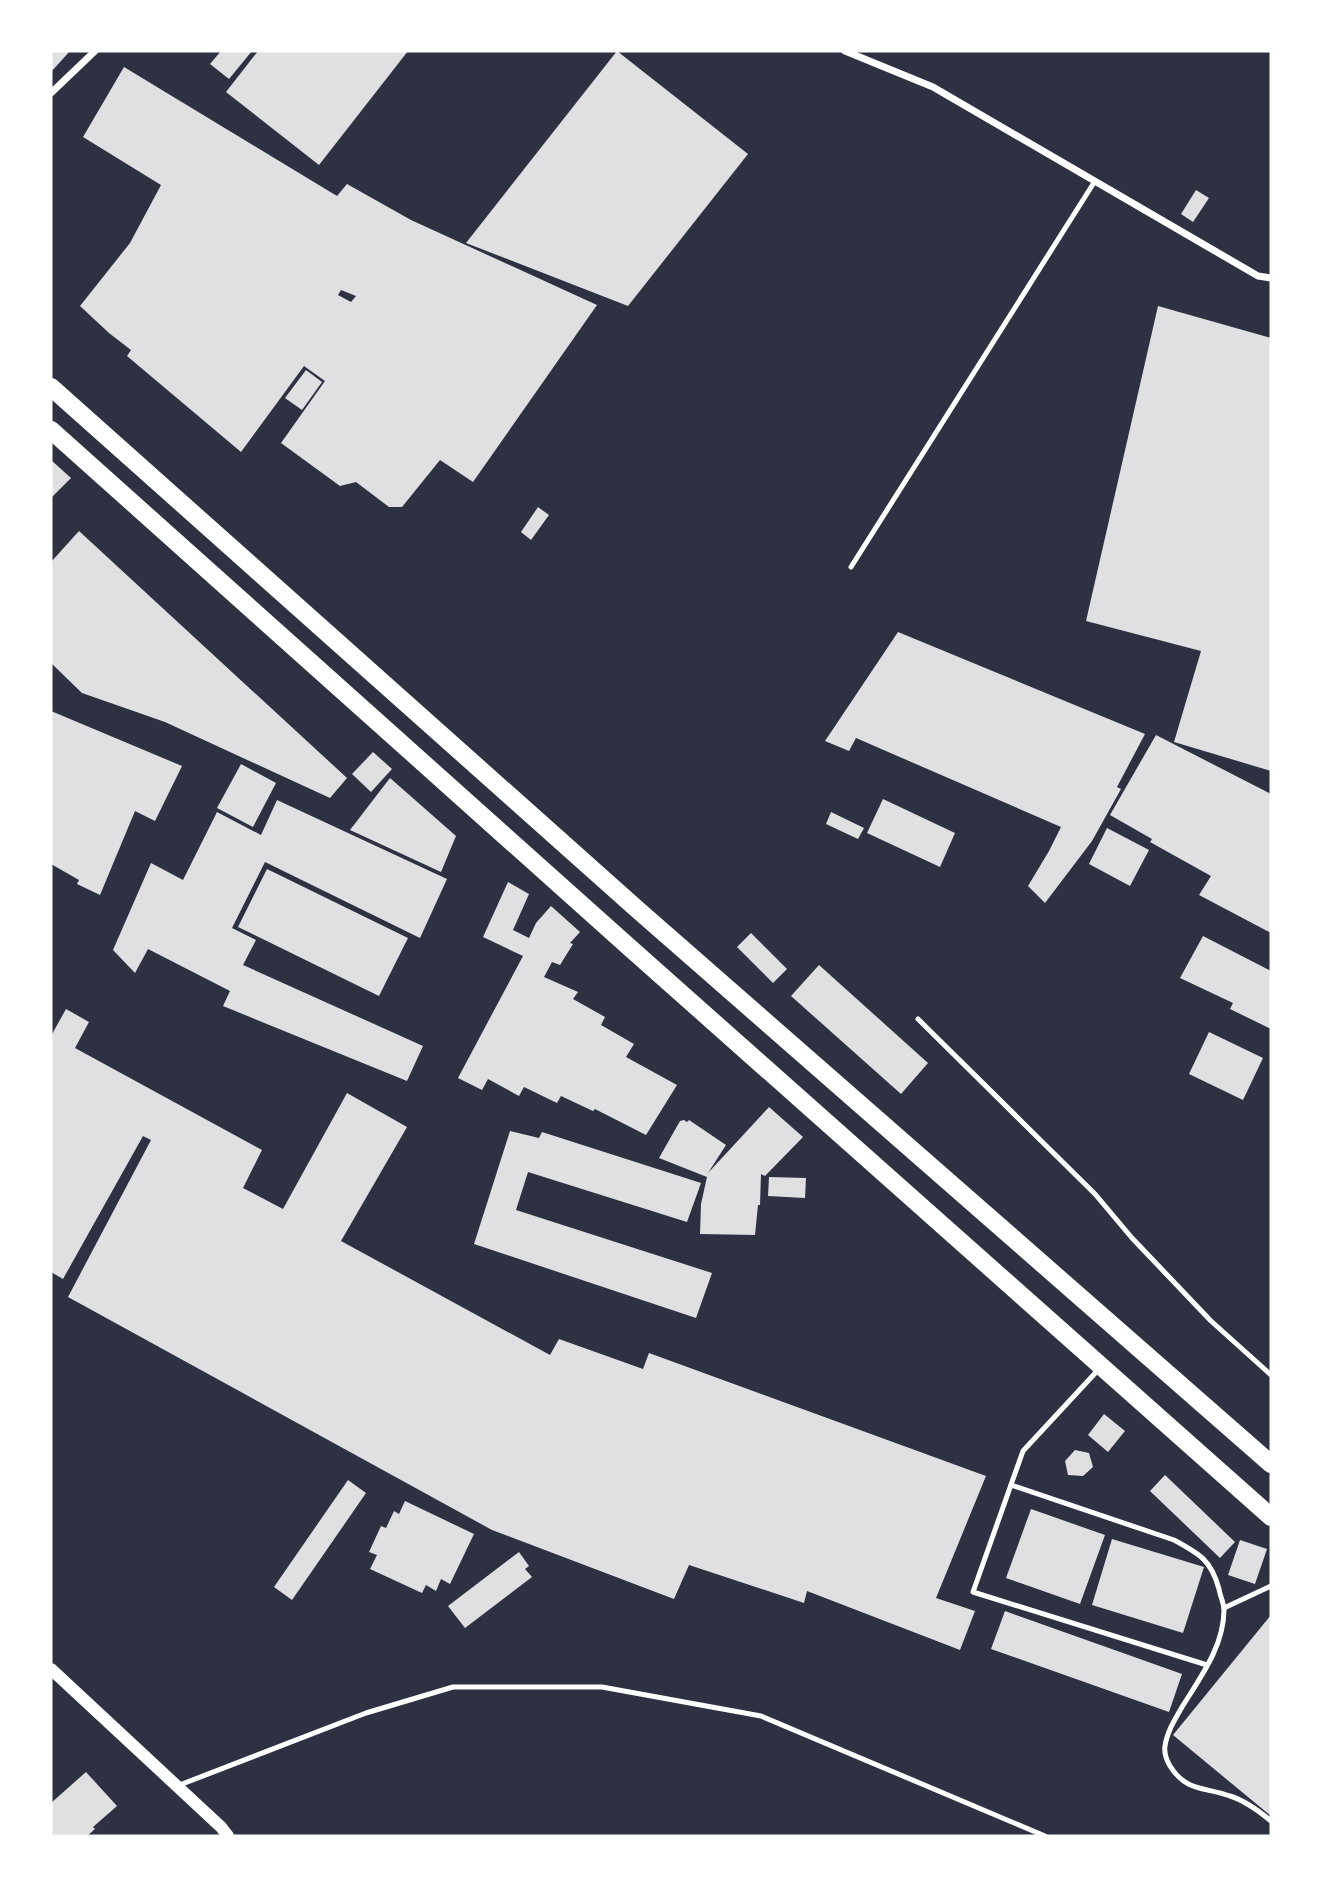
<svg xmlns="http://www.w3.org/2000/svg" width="1322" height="1887" font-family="Barlow,sans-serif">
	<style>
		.building { fill: #e0e0e3; fill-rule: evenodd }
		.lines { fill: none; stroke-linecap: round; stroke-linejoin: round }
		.service { stroke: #fff; stroke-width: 5 }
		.minor { stroke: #fff; stroke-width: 7 }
		.tertiary { stroke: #fff; stroke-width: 12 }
		.primary { stroke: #fff; stroke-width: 18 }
	</style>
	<rect width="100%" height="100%" fill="#2d3142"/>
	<g class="building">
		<path d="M51 51H70L51 72Z"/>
		<path d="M221 51H252L229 79 210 64Z"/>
		<path d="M258 51H408L319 165 226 92Z"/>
		<path d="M617 51 748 154 628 306 466 243Z"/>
		<path d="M124 67 337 196 347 184 411 220 597 305 473 482 440 460 402 507H389L356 482 340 486 281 443 325 381 304 366 241 452 127 356 131 350 109 333 80 306 130 243 161 185 83 137ZM341 290 356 296 351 302 338 295Z"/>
		<path d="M1196 190 1209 198 1193 222 1181 214Z"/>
		<path d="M1158 306 1271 338V771L1174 742 1201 651 1086 621Z"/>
		<path d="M306 370 322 382 302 410 285 398Z"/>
		<path d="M51 460 71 478 51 498Z"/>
		<path d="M538 507 549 515 531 540 521 532Z"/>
		<path d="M79 531 347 778 330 798 165 722 82 693 51 663V562Z"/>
		<path d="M898 632 1145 734 1117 787 1121 789 1092 841 1045 903 1028 886 1049 851 1061 827 856 738 849 751 825 741Z"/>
		<path d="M51 711 182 766 155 821 135 811 100 895 77 884 79 880 51 864Z"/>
		<path d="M1156 735 1271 794V933L1199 895 1211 876 1150 842 1152 839 1110 815Z"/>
		<path d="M373 752 392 769 371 792 352 774Z"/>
		<path d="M241 764 276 783 253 827 217 808Z"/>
		<path d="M390 778 456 836 441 872 350 830Z"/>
		<path d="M883 799 955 833 940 867 867 833Z"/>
		<path d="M277 800 447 879 420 938 265 862 232 928 256 940 243 965 423 1046 407 1081 223 1006 230 991 148 949 135 973 113 950 151 863 183 880 217 812 261 835Z"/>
		<path d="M831 812 864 828 858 839 826 824Z"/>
		<path d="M1107 828 1149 850 1130 886 1089 864Z"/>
		<path d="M267 869 408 938 379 996 238 927Z"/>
		<path d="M508 882 529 894 513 930 529 938 536 923 551 906 580 932 570 943 573 944 560 965 552 962 544 977 578 992 573 999 605 1017 601 1025 634 1044 626 1057 677 1085 646 1135 595 1109 593 1111 561 1096 557 1103 524 1087 519 1096 488 1079 482 1090 458 1078 523 956 483 937Z"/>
		<path d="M751 933 787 969 773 983 737 947Z"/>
		<path d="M1203 936 1271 971V1029L1230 1009 1233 1003 1180 978Z"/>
		<path d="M819 965 928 1063 901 1094 791 996Z"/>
		<path d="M66 1009 89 1022 75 1048 262 1150 243 1188 283 1209 347 1093 407 1127 341 1241 550 1355 559 1339 643 1369 649 1353 986 1476 936 1598 975 1611 960 1650 807 1591 804 1603 689 1565 674 1599 492 1530 68 1297 151 1140 143 1136 63 1279 51 1272V1036Z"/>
		<path d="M1209 1032 1263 1058 1243 1100 1189 1074Z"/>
		<path d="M769 1107 803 1137 765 1176 761 1174 760 1205H758L755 1235 700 1234 701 1204 707 1177 659 1158 680 1121 684 1120 687 1122 689 1120 726 1145 708 1173Z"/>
		<path d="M510 1131 539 1138 542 1132 701 1183 687 1222 528 1172 516 1210 712 1273 696 1318 474 1244Z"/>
		<path d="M769 1177 806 1178 805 1198 768 1196Z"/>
		<path d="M1104 1414 1125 1431 1108 1452 1088 1435Z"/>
		<path d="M1075 1450 1089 1453 1093 1467 1083 1476 1068 1475 1065 1461Z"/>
		<path d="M1165 1475 1235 1542 1220 1558 1150 1491Z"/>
		<path d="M348 1480 366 1493 292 1600 274 1587Z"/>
		<path d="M405 1501 474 1534 450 1584 441 1579 436 1591 426 1585 422 1593 370 1569 377 1555 369 1552 381 1526 386 1528 394 1511 399 1514Z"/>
		<path d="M1031 1509 1105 1535 1080 1604 1006 1578Z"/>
		<path d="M1112 1539 1204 1567 1183 1633 1092 1605Z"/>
		<path d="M1240 1540 1267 1549 1255 1584 1228 1575Z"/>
		<path d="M519 1552 529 1566 525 1569 532 1577 465 1628 448 1606Z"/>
		<path d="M1005 1611 1182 1674 1169 1712 991 1649Z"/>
		<path d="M1271 1615V1816L1173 1735Z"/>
		<path d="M86 1772 117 1806 93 1827 95 1829 87 1836H51V1803Z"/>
	</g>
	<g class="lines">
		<g class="service">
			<path d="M851 567 1095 181"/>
			<path d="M918 1019 1095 1194 1132 1238 1211 1321 1271 1375"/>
			<path d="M1099 1369 1023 1451 973 1592 1207 1665"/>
			<path d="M1011 1485 1174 1540C1200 1554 1211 1560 1219 1589 1220 1596 1224 1603 1224 1610 1224 1646 1200 1678 1182 1707 1175 1719 1167 1732 1165 1746 1164 1753 1167 1761 1170 1766 1186 1792 1206 1787 1230 1796 1246 1801 1259 1811 1271 1821"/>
			<path d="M1224 1608 1271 1586"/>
			<path d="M177 1786 366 1713 453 1687H602L761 1716 1045 1836"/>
		</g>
		<g class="minor">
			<path d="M845 51 933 87 1258 276 1271 278"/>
			<path d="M51 93 95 51"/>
		</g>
		<path class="tertiary" d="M51 1669 221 1827 228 1836"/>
		<g class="primary">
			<path d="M51 387 638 910 1271 1464"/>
			<path d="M51 430 629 947 1271 1517"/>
		</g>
	</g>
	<rect width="1322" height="1887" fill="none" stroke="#ffffff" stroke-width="105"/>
</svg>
